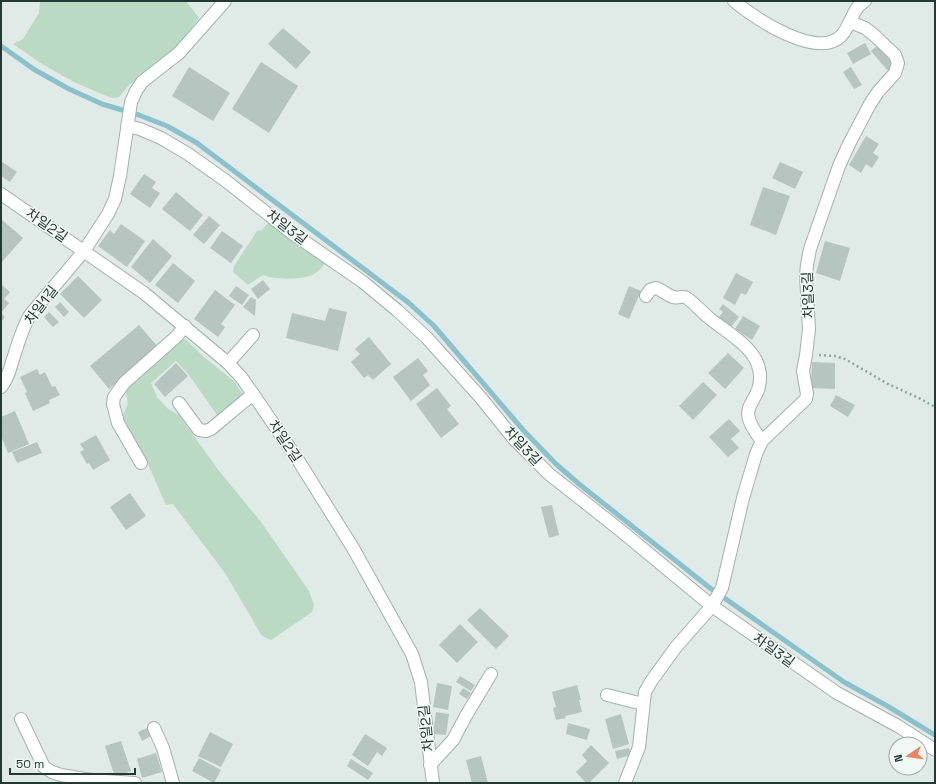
<svg xmlns="http://www.w3.org/2000/svg" width="936" height="784" font-family="'Space Grotesk','Noto Sans KR',sans-serif">
	<style>
		.green { fill: #badac3 }
		.lines { fill: none; stroke-linecap: round; stroke-linejoin: round }
		.stream { stroke: #8bc1cc; stroke-width: 5 }
		.building { fill: #b6c5bf }
		.minor-casing { stroke: #a3b1ad; stroke-width: 14 }
		.path { stroke: #83aca0; stroke-width: 2.5; stroke-dasharray: 2 3; stroke-linecap: butt }
		.minor { stroke: #fff; stroke-width: 12 }
		.labels { text-anchor: middle; stroke-width: 3; stroke-linejoin: round; paint-order: stroke }
		.street-label { font-size: 14px; fill: #223934; stroke: #f1f7f4 }
	</style>
	<rect width="100%" height="100%" fill="#e0eae6"/>
	<g class="green">
		<path d="M40 1H186L199 18 184 38 170 53 130 84 119 97 111 98 74 82 42 64 13 44 23 39 39 13Z"/>
		<path d="M269 222 289 239 325 263C322 267 318 272 314 274 303 280 274 280 263 275L248 285 233 272 234 266 257 231 262 230Z"/>
		<path d="M185 339 204 357 235 382 242 393 241 397 221 415H217L189 375 176 361 151 383 157 397 168 409 179 415 219 471 261 522 309 591 314 605 312 612 271 640 262 636 225 573 173 504 166 505 147 462 123 422 122 417C127 405 130 405 125 392L130 385 180 340Z"/>
	</g>
	<g class="lines">
		<path class="stream" d="M1 46 35 70 69 89 102 104 139 115 167 126 197 143 409 303 434 326 524 431 556 464 579 484 710 588 794 647 844 682 889 707 935 735"/>
	</g>
	<g class="building">
		<path d="M283 28 311 52 296 69 268 44Z"/>
		<path d="M865 43 871 54 853 64 847 53Z"/>
		<path d="M877 46 894 65 888 71 871 51Z"/>
		<path d="M261 62 298 86 269 133 232 109Z"/>
		<path d="M189 67 230 93 213 121 172 96Z"/>
		<path d="M851 67 862 85 854 89 843 72Z"/>
		<path d="M866 136 879 144 873 153 879 157 872 168 866 164 861 173 849 165Z"/>
		<path d="M1 161 17 172 10 182 1 176Z"/>
		<path d="M780 162 803 172 795 189 772 178Z"/>
		<path d="M144 174 156 182 152 188 160 193 150 208 130 194Z"/>
		<path d="M763 187 790 196 776 235 750 225Z"/>
		<path d="M176 192 203 215 190 231 162 209Z"/>
		<path d="M209 216 220 225 204 244 193 235Z"/>
		<path d="M1 219 23 238 1 263Z"/>
		<path d="M121 224 145 241 127 267 98 246 110 230 114 234Z"/>
		<path d="M222 231 243 246 231 263 210 248Z"/>
		<path d="M153 239 172 256 150 283 131 267Z"/>
		<path d="M825 241 850 248 840 281 816 273Z"/>
		<path d="M173 263 195 281 178 303 155 285Z"/>
		<path d="M736 273 753 282 746 295 741 293 735 305 723 298Z"/>
		<path d="M78 276 102 300 84 318 60 294Z"/>
		<path d="M263 280 270 289 258 299 251 289Z"/>
		<path d="M1 284 10 292 4 299 9 303 1 313 5 317 1 322Z"/>
		<path d="M236 286 249 295 242 305 229 296Z"/>
		<path d="M629 286 641 291 629 319 618 314Z"/>
		<path d="M215 290 235 305 221 324 225 327 218 337 194 319Z"/>
		<path d="M251 297 256 300 255 316 243 307Z"/>
		<path d="M60 302 69 312 64 317 55 307Z"/>
		<path d="M723 304 739 317 731 327 719 317 723 312 719 309Z"/>
		<path d="M329 308 347 312 338 351 286 338 292 313 325 321Z"/>
		<path d="M49 312 59 322 53 327 44 317Z"/>
		<path d="M743 316 760 326 752 340 735 329Z"/>
		<path d="M139 325 159 348 109 389 90 366Z"/>
		<path d="M369 337 391 364 373 380 368 375 364 378 351 362 360 354 355 349Z"/>
		<path d="M728 353 744 368 725 389 708 373Z"/>
		<path d="M418 358 428 371 423 375 430 385 411 401 393 377Z"/>
		<path d="M812 362 835 363V389L811 388Z"/>
		<path d="M176 363 188 376 165 397 154 384Z"/>
		<path d="M37 369 40 375 45 372 52 387 55 386 60 395 49 400 50 403 33 411 25 393 27 392 20 377Z"/>
		<path d="M703 382 717 395 693 420 679 406Z"/>
		<path d="M437 388 451 406 447 409 459 424 441 438 416 404Z"/>
		<path d="M836 395 855 405 848 417 830 406Z"/>
		<path d="M15 411 29 444 8 453 1 436V417Z"/>
		<path d="M729 419 740 431 731 439 739 448 728 457 709 437Z"/>
		<path d="M96 435 110 460 93 470 89 463 87 464 80 452 84 450 80 444Z"/>
		<path d="M37 442 42 453 17 463 12 452Z"/>
		<path d="M130 493 146 516 126 530 110 507Z"/>
		<path d="M552 505 559 535 549 538 541 507Z"/>
		<path d="M480 608 509 636 496 649 467 620Z"/>
		<path d="M460 624 478 642 457 663 439 645Z"/>
		<path d="M460 676 475 685 471 691 456 682Z"/>
		<path d="M437 683 452 686 448 710 433 707Z"/>
		<path d="M577 685 581 700H579L582 712 565 716 566 718 556 720 553 708 556 707 552 692Z"/>
		<path d="M463 688 471 693 467 699 459 694Z"/>
		<path d="M436 712 449 714 446 735 433 734Z"/>
		<path d="M621 714 629 744 613 749 605 719Z"/>
		<path d="M568 723 590 729 587 740 566 734Z"/>
		<path d="M147 728 151 736 142 741 138 732Z"/>
		<path d="M210 732 233 744 221 767 198 756Z"/>
		<path d="M365 734 387 748 382 756 377 752 368 766 352 755Z"/>
		<path d="M121 741 131 771 115 777 105 746Z"/>
		<path d="M591 745 609 763 589 783H586L576 772 587 761 582 755Z"/>
		<path d="M629 748 631 755 617 759 615 751Z"/>
		<path d="M156 753 162 772 142 778 137 759Z"/>
		<path d="M481 756 488 783H472L466 760Z"/>
		<path d="M199 758 221 770 214 783 192 771Z"/>
		<path d="M351 759 373 773 368 780 347 766Z"/>
	</g>
	<g class="lines">
		<defs>
			<g id="minor">
				<path d="M734 1C754 18 817 60 841 36 851 26 852 8 865 1"/>
				<path d="M127 126 140 129 161 138 188 154 226 181 292 233 363 282 398 311 427 338 481 398 514 439 549 474 620 530 712 606 837 693 898 726 935 750"/>
				<path d="M1 194 144 293 228 363 241 377 253 394 298 460 353 548 412 654 421 682 433 783"/>
				<path d="M646 296 650 290 656 288C662 290 667 295 673 297 678 299 683 295 687 298 695 304 701 311 708 317 722 329 744 341 754 357 758 362 759 368 760 374 762 407 731 402 762 441"/>
				<path d="M228 363 253 335"/>
				<path d="M1 387C9 378 11 364 15 353 19 340 23 327 30 315L84 251 108 214 115 199 120 176 131 102 136 91 142 82 179 53 225 1"/>
				<path d="M179 403 199 430 206 431 211 429 253 394"/>
				<path d="M141 463 118 423 113 404 114 397 124 383 177 336 185 326"/>
				<path d="M607 695 643 704"/>
				<path d="M21 719 44 767 52 772 61 775 91 780 135 783"/>
				<path d="M154 728 163 748 173 783"/>
				<path d="M430 765 453 740 467 714 491 674"/>
				<path d="M625 783 639 747 645 692 652 680 676 647 712 606 722 588 743 498 756 454 762 441 806 399 807 394 803 371 806 355 809 329 806 275 807 265 810 249 839 166 849 144 870 104 878 92 895 73 898 63 895 55 874 35 865 28 850 22"/>
			</g>
		</defs>
		<use href="#minor" class="minor-casing"/>
		<path class="path" d="M819 355 835 356 845 359 888 384 921 399 935 407"/>
		<use href="#minor" class="minor"/>
	</g>
	<g class="labels">
		<g class="street-label">
			<text transform="translate(47 225) rotate(35)" y="5">차일2길</text>
			<text transform="translate(287 227) rotate(37)" y="5">차일3길</text>
			<text transform="translate(808 295) rotate(-92)" y="5">차일3길</text>
			<text transform="translate(41 305) rotate(-53)" y="5">차일1길</text>
			<text transform="translate(285 441) rotate(56)" y="5">차일2길</text>
			<text transform="translate(523 446) rotate(47)" y="5">차일3길</text>
			<text transform="translate(774 650) rotate(36)" y="5">차일3길</text>
			<text transform="translate(426 728) rotate(-96)" y="5">차일2길</text>
		</g>
	</g>
	<rect width="936" height="784" fill="none" stroke="#223934" stroke-width="4"/>
	<g transform="translate(908 756) rotate(257)"><circle r="19" fill="#f1f7f4" stroke="#9eaba7"/>
	<path d="M0-3L7 15L0 10L-7 15Z" fill="#e98360"/>
	<text y="-6" font-size="11" font-weight="bold" text-anchor="middle" fill="#223934">N</text>
	</g>
	<path d="M10 768v6h125v-6" fill="none" stroke="#223934" stroke-width="2"/>
	<text x="16" y="768" font-size="12" fill="#223934" stroke="#f1f7f4" stroke-width="3" paint-order="stroke">50 m</text>
</svg>
